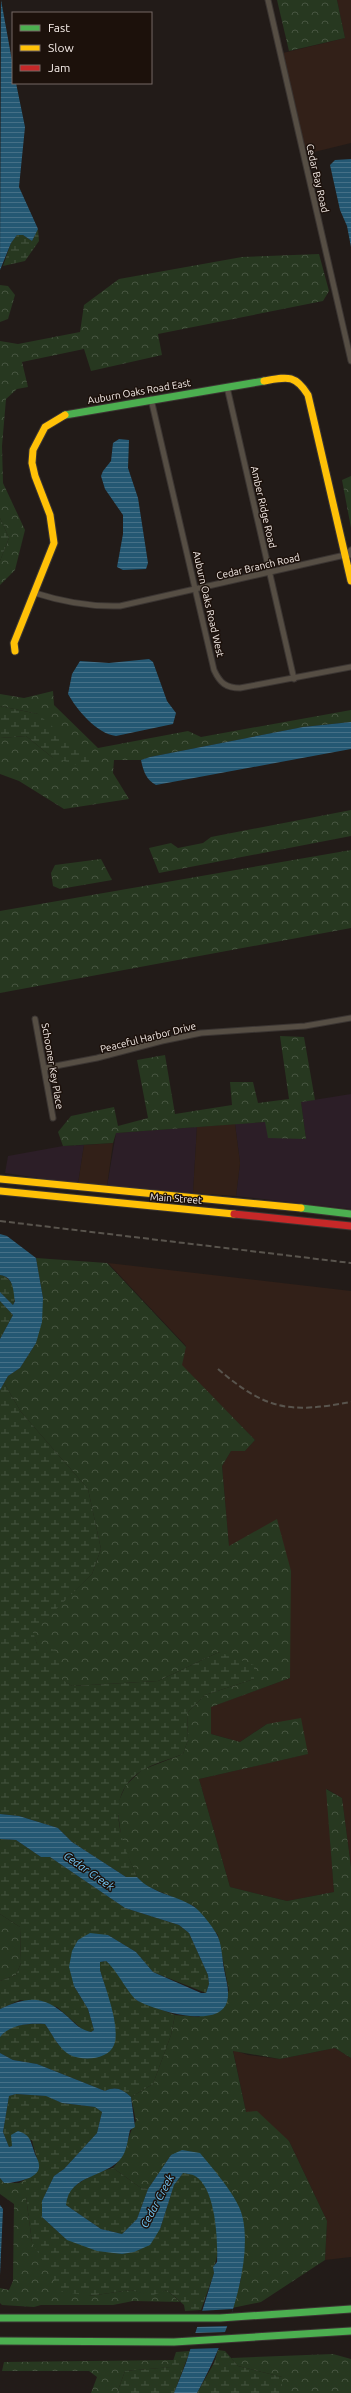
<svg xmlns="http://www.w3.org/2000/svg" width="351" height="2393" font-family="Ubuntu,sans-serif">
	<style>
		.commercial { fill: #2c1e27 }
		.built { fill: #322018 }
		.forest { fill: url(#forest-crowns) }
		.wetland { fill: url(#wetland-marsh) }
		.water { fill: url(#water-rules) }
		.pier { fill: #221b18 }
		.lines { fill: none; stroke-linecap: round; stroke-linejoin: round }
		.street-casing { stroke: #3b3532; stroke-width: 7 }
		.fast-casing { stroke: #3b3532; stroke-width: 9 }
		.slow-casing { stroke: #3b3532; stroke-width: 9 }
		.jam-casing { stroke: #3b3532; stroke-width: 9 }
		.street { stroke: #564e44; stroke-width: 5 }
		.fast { stroke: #4caf50; stroke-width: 7 }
		.slow { stroke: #ffc107; stroke-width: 7 }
		.jam { stroke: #c62828; stroke-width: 7 }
		.rail { stroke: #59544d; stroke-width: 2; stroke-dasharray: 6 3; stroke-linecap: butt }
		.labels { text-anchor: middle; stroke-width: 3; stroke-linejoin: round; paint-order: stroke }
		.street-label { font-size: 10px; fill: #f7eeea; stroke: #1c110b }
		.water-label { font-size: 11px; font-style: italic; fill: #74c9f9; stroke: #1c110b }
	</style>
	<defs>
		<pattern id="forest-crowns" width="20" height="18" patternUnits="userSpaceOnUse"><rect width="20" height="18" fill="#273820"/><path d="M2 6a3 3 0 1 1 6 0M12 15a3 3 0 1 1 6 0" fill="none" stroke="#475541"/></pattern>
		<pattern id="wetland-marsh" width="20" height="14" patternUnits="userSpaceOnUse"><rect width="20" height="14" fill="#273820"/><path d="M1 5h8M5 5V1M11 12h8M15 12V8" fill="none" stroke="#475541"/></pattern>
		<pattern id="water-rules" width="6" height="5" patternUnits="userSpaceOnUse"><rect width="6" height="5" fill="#245873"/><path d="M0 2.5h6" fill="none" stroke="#457087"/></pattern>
	</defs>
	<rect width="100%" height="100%" fill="#221b18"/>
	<g class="commercial">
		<path d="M351 1094V1209L236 1196 240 1163 235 1124 265 1122 306 1139 301 1102Z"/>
		<path d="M197 1127 193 1193 107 1186 116 1133Z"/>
		<path d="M84 1145 78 1184 5 1173 8 1156 63 1146Z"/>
	</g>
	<g class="built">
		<path d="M337 0H351V143L306 154 283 53 345 38Z"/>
		<path d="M235 1124 240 1163 236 1196 193 1193 197 1127Z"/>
		<path d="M113 1143 107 1186 78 1184 84 1145Z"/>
		<path d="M108 1263 351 1291V1867L342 1798 327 1789 334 1892 287 1901 230 1887 199 1779 307 1754 267 1724 240 1742 211 1734 210 1707 290 1678 229 1546 222 1466 231 1451H245L255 1440 181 1365 186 1346Z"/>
		<path d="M335 2048 351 2058V2257L325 2260 327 2221 289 2141 246 2112 233 2050 248 2055 280 2059Z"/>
	</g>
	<g class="forest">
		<path d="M277 0H337L345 38 289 51Z"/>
		<path d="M319 254 329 291 323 301 158 334 162 355 91 371 84 349 22 362 28 387 17 389 6 399 2 446 3 483 25 530 15 570 0 585V561L9 538 0 518V341L18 344 80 332 84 305 119 279 242 257Z"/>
		<path d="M0 285 8 286 15 295 8 319 0 322Z"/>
		<path d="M351 476V528L342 480Z"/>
		<path d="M53 691 54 705 98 748 188 731 201 737 351 710V722L303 727 150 757 141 760H114L113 773 129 799 64 809 19 781 0 774V738L26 736 53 758 38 714 0 706V694L24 698Z"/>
		<path d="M351 810V836L159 873 149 848 171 843 178 848 203 843 211 837Z"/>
		<path d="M351 850V928L0 993V911Z"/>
		<path d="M101 859 112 880 60 889 53 886 51 873 55 865Z"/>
		<path d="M280 1036 304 1037 315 1100 301 1102 306 1139 268 1138 265 1122 116 1133 113 1143 63 1146 58 1132 71 1116 114 1107 118 1126 148 1118 137 1060 165 1055 175 1114 232 1105 230 1082H253L258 1103 289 1099Z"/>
		<path d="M36 1258 107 1263 186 1347 182 1365 255 1440 245 1451H231L222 1466 229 1546 277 1519 291 1571 290 1678 211 1707V1734L240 1742 267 1724 301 1718 308 1754 199 1779 230 1887 287 1901 334 1892 326 1789 342 1798 351 1867V2058L335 2048 280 2059 233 2051 246 2112 257 2111 289 2141 327 2221 325 2260 261 2302 232 2308 241 2279 171 2155 148 2189 141 2188 113 2168C128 2152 126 2138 136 2121L131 2097 153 2084 171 2035 175 2015 199 2017 229 1991 218 1935 194 1906 144 1885 137 1877 122 1843 117 1805 126 1785 142 1770 183 1754 188 1740 187 1713 205 1695 254 1679 219 1652 158 1681 72 1686 59 1678 60 1663 37 1644 32 1632 92 1574 101 1549 88 1489 21 1412 4 1383 8 1376 20 1368 36 1343 43 1298Z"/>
		<path d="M0 1914 20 1927 21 1963 16 1975 0 1981Z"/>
		<path d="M0 2178 4 2183H19L26 2179V2197L32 2242 89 2296 131 2290 151 2295 167 2290 180 2302 133 2301 113 2305H41L34 2307 2 2305 0 2303V2288L9 2290 13 2281 14 2204 0 2194Z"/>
		<path d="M333 2354 351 2359V2393H282V2377L238 2366 231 2358Z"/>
		<path d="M174 2360 172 2367 125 2371 117 2393H91L97 2377 89 2371H2L4 2362Z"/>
	</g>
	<g class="wetland">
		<path d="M38 229 39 241 25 261 3 266 11 243 17 235H23L32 241Z"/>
		<path d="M0 518 9 538 0 561Z"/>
		<path d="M0 706 38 714 93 762 85 767 53 758 26 736 0 738Z"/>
		<path d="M0 1275C13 1277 18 1295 13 1305L0 1292Z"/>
		<path d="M0 1301 13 1315 0 1339Z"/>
		<path d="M4 1383 21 1412 88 1489 101 1549 92 1574 33 1632 37 1644 55 1650 60 1663V1678L72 1686 158 1681 219 1652 254 1665V1679L205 1695 187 1713 188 1740 183 1754C170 1759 155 1763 143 1770 101 1795 122 1842 137 1877H126L72 1842 58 1828 19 1816 0 1814V1390Z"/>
		<path d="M0 1839 16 1840 41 1857H50L125 1908 179 1925 189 1933 208 1975 209 1984 206 1993 153 1972 136 1952 108 1935 74 1986 88 2009 94 2030 91 2032 83 2030 57 2007 20 2000 0 2009V1981L16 1975 21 1963 20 1927 0 1914Z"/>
		<path d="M106 1961 114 1967 136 2000 175 2015 171 2035 153 2084 131 2097C122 2089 116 2086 105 2091L37 2064 13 2060 0 2053C0 2048 0 2041 0 2037 4 2024 35 2023 45 2024L58 2044 87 2058 107 1993 100 1970 99 1962Z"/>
		<path d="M16 2094 47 2096 62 2103 95 2107 102 2112 97 2133 64 2169 54 2176 42 2201V2217L67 2240 160 2229 174 2185 183 2173C187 2174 192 2174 195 2176 212 2187 225 2252 213 2267L214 2273 201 2310 185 2311 184 2305 167 2290 151 2296 131 2290 89 2296 60 2291 32 2242 26 2197V2179C47 2167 35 2159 32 2140L9 2147 3 2132 9 2096Z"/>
		<path d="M113 2168 141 2188 148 2189 137 2219 122 2234 101 2229 66 2205C66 2202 66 2198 67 2195 71 2184 102 2170 113 2168Z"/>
		<path d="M218 2350 225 2351 238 2366 282 2377V2393H197L214 2363Z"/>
		<path d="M190 2351 174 2393H117L125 2371 171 2367 176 2352Z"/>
	</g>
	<g class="water">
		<path d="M1 0 13 66V83H16L25 127 19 187 38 229 32 241 23 235H17L11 243 0 270Z"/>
		<path d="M351 159V247L347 226 340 210 330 165 335 160Z"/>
		<path d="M119 439 129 440 128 468 138 498 148 563 146 569 123 570 117 567 123 534V515L105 489 101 476 103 471 111 461 113 443Z"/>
		<path d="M149 659 153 662 167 701 176 713 173 724 116 736C97 734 77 710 68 694L72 674 80 661 109 663Z"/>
		<path d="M351 722V749L156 785C146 780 143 770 141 760L150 757 303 727Z"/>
		<path d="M0 1234 7 1236 36 1258 43 1298 42 1322 36 1343 20 1368 8 1376 0 1390V1339L13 1315 0 1301V1292L13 1305 15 1301C13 1290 14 1277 0 1275Z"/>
		<path d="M0 1814 19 1816 58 1828 72 1842 126 1877H137C151 1893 175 1895 193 1906 201 1911 211 1925 216 1933 222 1942 222 1959 224 1969 226 1980 230 1991 227 2002 218 2030 155 2010 138 2001 129 1996 118 1971 106 1961L100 1962V1970C105 1987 121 2027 114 2045 108 2060 83 2061 70 2055 59 2049 52 2034 45 2024 30 2023 10 2024 0 2037V2009C28 1996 44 1995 68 2017 75 2024 81 2030 91 2032L94 2030 88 2009 74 1986 69 1967 72 1951 78 1940 90 1933 108 1935 136 1952 153 1972 201 1993H206L209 1984 208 1975 189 1933 179 1925 125 1908 50 1857H41L16 1840 0 1839Z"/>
		<path d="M0 2053 13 2060 37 2064 105 2091C116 2086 122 2089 131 2097L135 2127 130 2130C128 2138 127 2150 122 2157 108 2178 69 2173 66 2205L101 2229 122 2234 137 2219 148 2189 171 2155 182 2150 200 2153C213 2169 240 2199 243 2219 253 2271 222 2348 197 2393H174L186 2363 214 2273 213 2267 217 2262C218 2241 216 2188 195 2176 192 2174 187 2174 183 2173L174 2185 160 2229 150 2245 134 2252 122 2254 97 2251 67 2240 42 2217V2201L54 2176 64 2169 97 2133 102 2112 95 2107 62 2103 46 2096 16 2094 9 2096 3 2132 9 2147 12 2146 11 2135 18 2131C30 2135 30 2139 34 2151 35 2156 39 2160 39 2165 41 2179 13 2183 4 2183L0 2178Z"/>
		<path d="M0 2205 3 2209 0 2275Z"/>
	</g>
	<g class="pier">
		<path d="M233 2309 228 2326 194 2327 199 2311Z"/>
		<path d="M226 2332 220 2348 188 2349 193 2333Z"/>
	</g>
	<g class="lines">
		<defs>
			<g id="street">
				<path d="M268 0 351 361"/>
				<path d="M227 387 294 679"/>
				<path d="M151 399 214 670C220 683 226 688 240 688L351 667"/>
				<path d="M351 550 345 555H351"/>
				<path d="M35 593C63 602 90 607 120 606L345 555"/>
				<path d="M35 1019 53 1118"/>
				<path d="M45 1068 97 1058 162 1041 201 1033 305 1026 351 1018"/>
			</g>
			<g id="fast">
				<path d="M65 415 264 381"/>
				<path d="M301 1208 351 1214"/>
				<path d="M0 2318H220L351 2309"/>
				<path d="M0 2341 174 2342 351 2331"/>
			</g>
			<g id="slow">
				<path d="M264 381C287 377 295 374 308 395L351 581"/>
				<path d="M15 651 14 643 54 543 50 515 35 476 32 463 33 450 45 427 65 415"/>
				<path d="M0 1179 301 1208"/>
				<path d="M0 1191 234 1214"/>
			</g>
			<path id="jam" d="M234 1214 351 1226"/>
		</defs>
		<use href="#street" class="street-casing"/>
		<use href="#fast" class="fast-casing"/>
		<use href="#slow" class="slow-casing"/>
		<use href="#jam" class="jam-casing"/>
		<use href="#street" class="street"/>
		<use href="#fast" class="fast"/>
		<use href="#slow" class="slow"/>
		<use href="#jam" class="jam"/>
		<g class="rail">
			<path d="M0 1221 351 1263"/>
			<path d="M218 1369C267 1411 290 1413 351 1402"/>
		</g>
	</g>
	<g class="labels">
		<g class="street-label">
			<text transform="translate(318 178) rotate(77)" y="4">Cedar Bay Road</text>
			<text transform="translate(139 391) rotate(-10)" y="4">Auburn Oaks Road East</text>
			<text transform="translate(264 507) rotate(77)" y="4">Amber Ridge Road</text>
			<text transform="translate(258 566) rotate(-13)" y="4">Cedar Branch Road</text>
			<text transform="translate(209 604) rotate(77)" y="4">Auburn Oaks Road West</text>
			<text transform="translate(148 1037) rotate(-14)" y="4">Peaceful Harbor Drive</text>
			<text transform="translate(53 1066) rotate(80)" y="4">Schooner Key Place</text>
			<text transform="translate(176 1198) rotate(4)" y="4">Main Street</text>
		</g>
		<g class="water-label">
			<text transform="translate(89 1871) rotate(35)" y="4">Cedar Creek</text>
			<text transform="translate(157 2201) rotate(-62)" y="4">Cedar Creek</text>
		</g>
	</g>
	<rect x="12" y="12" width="140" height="72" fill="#1c110b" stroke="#746964"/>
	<rect x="20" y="25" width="20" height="6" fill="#4caf50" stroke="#746964"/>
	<text x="48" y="32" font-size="12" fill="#f7eeea">Fast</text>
	<rect x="20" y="45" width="20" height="6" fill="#ffc107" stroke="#746964"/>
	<text x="48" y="52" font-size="12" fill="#f7eeea">Slow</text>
	<rect x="20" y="65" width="20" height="6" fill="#c62828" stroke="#746964"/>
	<text x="48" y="72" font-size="12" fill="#f7eeea">Jam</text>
</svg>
